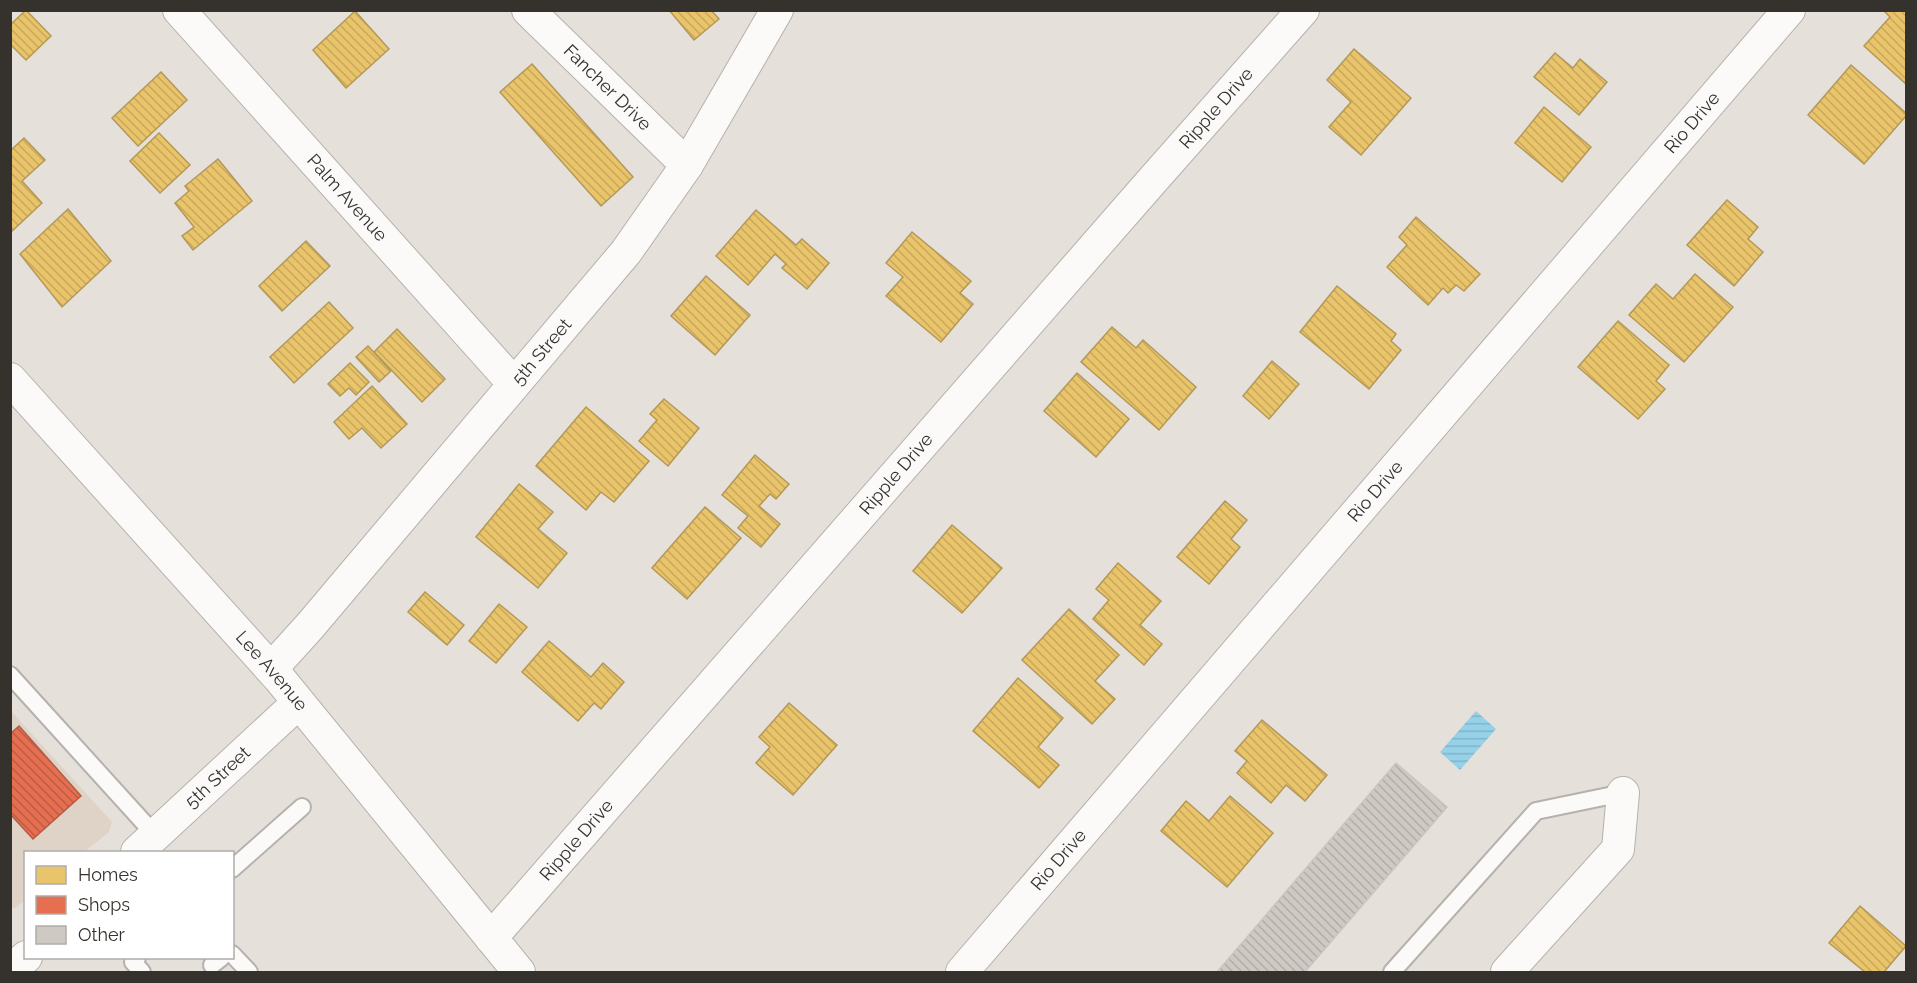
<svg xmlns="http://www.w3.org/2000/svg" width="1917" height="983" font-family="Raleway,sans-serif">
	<style>
		.built { fill: #dfd3c8 }
		.water { fill: url(#water-rules) }
		.homes { fill: url(#homes-back-hatch); stroke: #b39858; stroke-width: 1.5 }
		.shops { fill: url(#shops-back-hatch); stroke: #b25c46; stroke-width: 1.5 }
		.building { fill: url(#building-back-hatch); stroke: #cac5c0; stroke-width: 1.5 }
		.lines { fill: none; stroke-linecap: round; stroke-linejoin: round }
		.lane-casing { stroke: #b5b1ac; stroke-width: 20 }
		.street-casing { stroke: #b5b1ac; stroke-width: 34 }
		.lane { stroke: #fbfaf9; stroke-width: 16 }
		.street { stroke: #fbfaf9; stroke-width: 32 }
		.labels { text-anchor: middle; stroke-width: 6; stroke-linejoin: round; paint-order: stroke }
		.street-label { font-size: 18px; fill: #35312d; stroke: #fff }
	</style>
	<defs>
		<pattern id="water-rules" width="6" height="5" patternUnits="userSpaceOnUse" patternTransform="scale(1.5)"><rect width="6" height="5" fill="#95d1e9"/><path d="M0 2.5h6" fill="none" stroke="#81b4c8"/></pattern>
		<pattern id="homes-back-hatch" width="6" height="6" patternUnits="userSpaceOnUse" patternTransform="scale(1.5)"><rect width="6" height="6" fill="#e9c46a"/><path d="M-1 5l2 2M0 0l6 6M5-1l2 2" fill="none" stroke="#c8a95c"/></pattern>
		<pattern id="shops-back-hatch" width="6" height="6" patternUnits="userSpaceOnUse" patternTransform="scale(1.5)"><rect width="6" height="6" fill="#e76f51"/><path d="M-1 5l2 2M0 0l6 6M5-1l2 2" fill="none" stroke="#bc5c44"/></pattern>
		<pattern id="building-back-hatch" width="6" height="6" patternUnits="userSpaceOnUse" patternTransform="scale(1.5)"><rect width="6" height="6" fill="#cfc9c4"/><path d="M-1 5l2 2M0 0l6 6M5-1l2 2" fill="none" stroke="#b2ada9"/></pattern>
	</defs>
	<rect width="100%" height="100%" fill="#e6e0da"/>
	<path class="built" d="M10 710 112 822 109 832 84 852H26L25 900 15 908H11Z"/>
	<path class="water" d="M1476 711 1496 729 1460 770 1440 752Z"/>
	<g class="homes">
		<path d="M26 10 51 36 26 60 10 44V25Z"/>
		<path d="M669 10H711L719 19 694 40Z"/>
		<path d="M1883 10H1906V84L1864 46 1890 17Z"/>
		<path d="M355 11 389 49 346 88 313 50Z"/>
		<path d="M1354 49 1411 98 1361 155 1329 127 1351 102 1327 80Z"/>
		<path d="M1555 53 1573 68 1580 59 1607 82 1579 115 1534 77Z"/>
		<path d="M532 64 633 177 601 206 500 92Z"/>
		<path d="M1851 65 1906 113V116L1864 164 1808 115Z"/>
		<path d="M161 72 187 100 138 146 112 118Z"/>
		<path d="M1544 107 1591 147 1562 182 1515 143Z"/>
		<path d="M159 133 190 165 160 193 130 161Z"/>
		<path d="M24 138 45 160 22 181 42 203 10 233V151Z"/>
		<path d="M218 159 252 201 193 250 182 236 194 227 175 203 189 191 185 186Z"/>
		<path d="M1727 200 1758 227 1748 239 1763 252 1734 286 1687 245Z"/>
		<path d="M68 209 111 261 62 307 20 254Z"/>
		<path d="M756 210 796 245 802 239 829 263 807 289 782 268 786 264 775 254 748 285 716 256Z"/>
		<path d="M1416 217 1480 274 1464 291 1456 285 1448 293 1443 288 1428 305 1387 267 1407 245 1399 237Z"/>
		<path d="M912 232 971 281 960 293 973 304 941 342 886 296 903 277 886 263Z"/>
		<path d="M306 241 330 266 282 311 259 286Z"/>
		<path d="M1695 274 1733 307 1684 362 1629 315 1656 284 1673 299Z"/>
		<path d="M706 276 750 315 715 355 671 316Z"/>
		<path d="M1337 286 1396 334 1391 341 1401 350 1369 389 1300 332Z"/>
		<path d="M329 302 353 328 294 383 270 357Z"/>
		<path d="M1618 321 1669 365 1656 381 1665 389 1638 419 1578 367Z"/>
		<path d="M1112 327 1136 348 1143 340 1196 387 1159 430 1081 362Z"/>
		<path d="M397 329 445 379 422 402 374 352Z"/>
		<path d="M368 346 391 371 379 382 356 357Z"/>
		<path d="M1272 361 1299 384 1269 419 1243 396Z"/>
		<path d="M350 363 369 382 356 395 349 388 340 396 328 384Z"/>
		<path d="M1077 373 1129 419 1096 457 1044 411Z"/>
		<path d="M372 386 407 424 381 448 362 428 349 439 334 422Z"/>
		<path d="M664 399 699 428 668 466 639 441 657 420 650 414Z"/>
		<path d="M586 407 649 461 614 502 601 492 586 510 536 466Z"/>
		<path d="M755 455 789 484 776 499 770 494 759 506 780 524 761 547 738 528 748 516 722 495Z"/>
		<path d="M519 484 553 512 538 529 567 553 538 588 476 537Z"/>
		<path d="M1225 501 1247 520 1231 539 1240 547 1209 584 1177 557Z"/>
		<path d="M705 507 741 538 687 599 652 568Z"/>
		<path d="M952 525 1002 568 962 613 913 571Z"/>
		<path d="M1118 563 1161 601 1140 625 1162 644 1144 665 1093 619 1109 600 1096 589Z"/>
		<path d="M425 592 464 625 447 645 408 612Z"/>
		<path d="M499 604 527 627 496 663 469 641Z"/>
		<path d="M1069 609 1119 655 1095 681 1115 699 1092 724 1022 660Z"/>
		<path d="M549 641 591 677 603 663 624 682 601 709 594 703 578 721 522 672Z"/>
		<path d="M1018 678 1063 718 1038 747 1059 765 1039 788 973 731Z"/>
		<path d="M789 703 837 745 793 795 756 763 770 747 759 737Z"/>
		<path d="M1262 720 1327 775 1305 801 1286 785 1271 803 1237 773 1247 761 1235 751Z"/>
		<path d="M1230 796 1273 833 1227 887 1161 831 1186 801 1209 821Z"/>
		<path d="M1860 906 1906 946 1884 972H1865L1829 943Z"/>
	</g>
	<path class="shops" d="M19 726 81 796 33 839 10 814V734Z"/>
	<path class="building" d="M1396 763 1447 807 1305 972H1217Z"/>
	<g class="lines">
		<defs>
			<g id="lane">
				<path d="M10 675 156 836"/>
				<path d="M232 869 302 807"/>
				<path d="M232 954 249 972"/>
				<path d="M137 958 133 962 142 972"/>
				<path d="M212 965 221 958"/>
				<path d="M1392 972 1536 811 1623 793"/>
			</g>
			<g id="street">
				<path id="s1" d="M179 10 514 384"/>
				<path id="s2" d="M528 10 687 165"/>
				<path id="s3" d="M10 379 279 678 519 972"/>
				<path id="s4" d="M271 669 310 626 626 252 687 165 777 10"/>
				<path id="s5" d="M137 852 298 703"/>
				<path id="s6" d="M491 938 1151 182 1303 10"/>
				<path d="M10 971 26 957"/>
				<path id="s7" d="M962 972 1789 10"/>
				<path d="M1507 972 1618 849 1623 793"/>
			</g>
		</defs>
		<use href="#lane" class="lane-casing"/>
		<use href="#street" class="street-casing"/>
		<use href="#lane" class="lane"/>
		<use href="#street" class="street"/>
	</g>
	<g class="labels">
		<g class="street-label">
			<text dy="6" stroke="none"><textPath href="#s2" startOffset="111">Fancher Drive</textPath></text>
			<text dy="6" stroke="none"><textPath href="#s6" startOffset="1102">Ripple Drive</textPath></text>
			<text dy="6" stroke="none"><textPath href="#s7" startOffset="1120">Rio Drive</textPath></text>
			<text dy="6" stroke="none"><textPath href="#s1" startOffset="252">Palm Avenue</textPath></text>
			<text dy="6" stroke="none"><textPath href="#s4" startOffset="417">5th Street</textPath></text>
			<text dy="6" stroke="none"><textPath href="#s6" startOffset="616">Ripple Drive</textPath></text>
			<text dy="6" stroke="none"><textPath href="#s7" startOffset="634">Rio Drive</textPath></text>
			<text dy="6" stroke="none"><textPath href="#s3" startOffset="392">Lee Avenue</textPath></text>
			<text dy="6" stroke="none"><textPath href="#s5" startOffset="110">5th Street</textPath></text>
			<text dy="6" stroke="none"><textPath href="#s6" startOffset="130">Ripple Drive</textPath></text>
			<text dy="6" stroke="none"><textPath href="#s7" startOffset="148">Rio Drive</textPath></text>
		</g>
	</g>
	<rect width="1917" height="983" fill="none" stroke="#35312d" stroke-width="24"/>
	<rect x="24" y="851" width="210" height="108" fill="#ffffff" stroke="#aeadab" stroke-width="1.5"/>
	<rect x="36" y="866" width="30" height="18" fill="#e9c46a" stroke="#aeadab" stroke-width="1.5"/>
	<text x="78" y="881" font-size="18" fill="#35312d">Homes</text>
	<rect x="36" y="896" width="30" height="18" fill="#e76f51" stroke="#aeadab" stroke-width="1.5"/>
	<text x="78" y="911" font-size="18" fill="#35312d">Shops</text>
	<rect x="36" y="926" width="30" height="18" fill="#cfc9c4" stroke="#aeadab" stroke-width="1.5"/>
	<text x="78" y="941" font-size="18" fill="#35312d">Other</text>
</svg>
